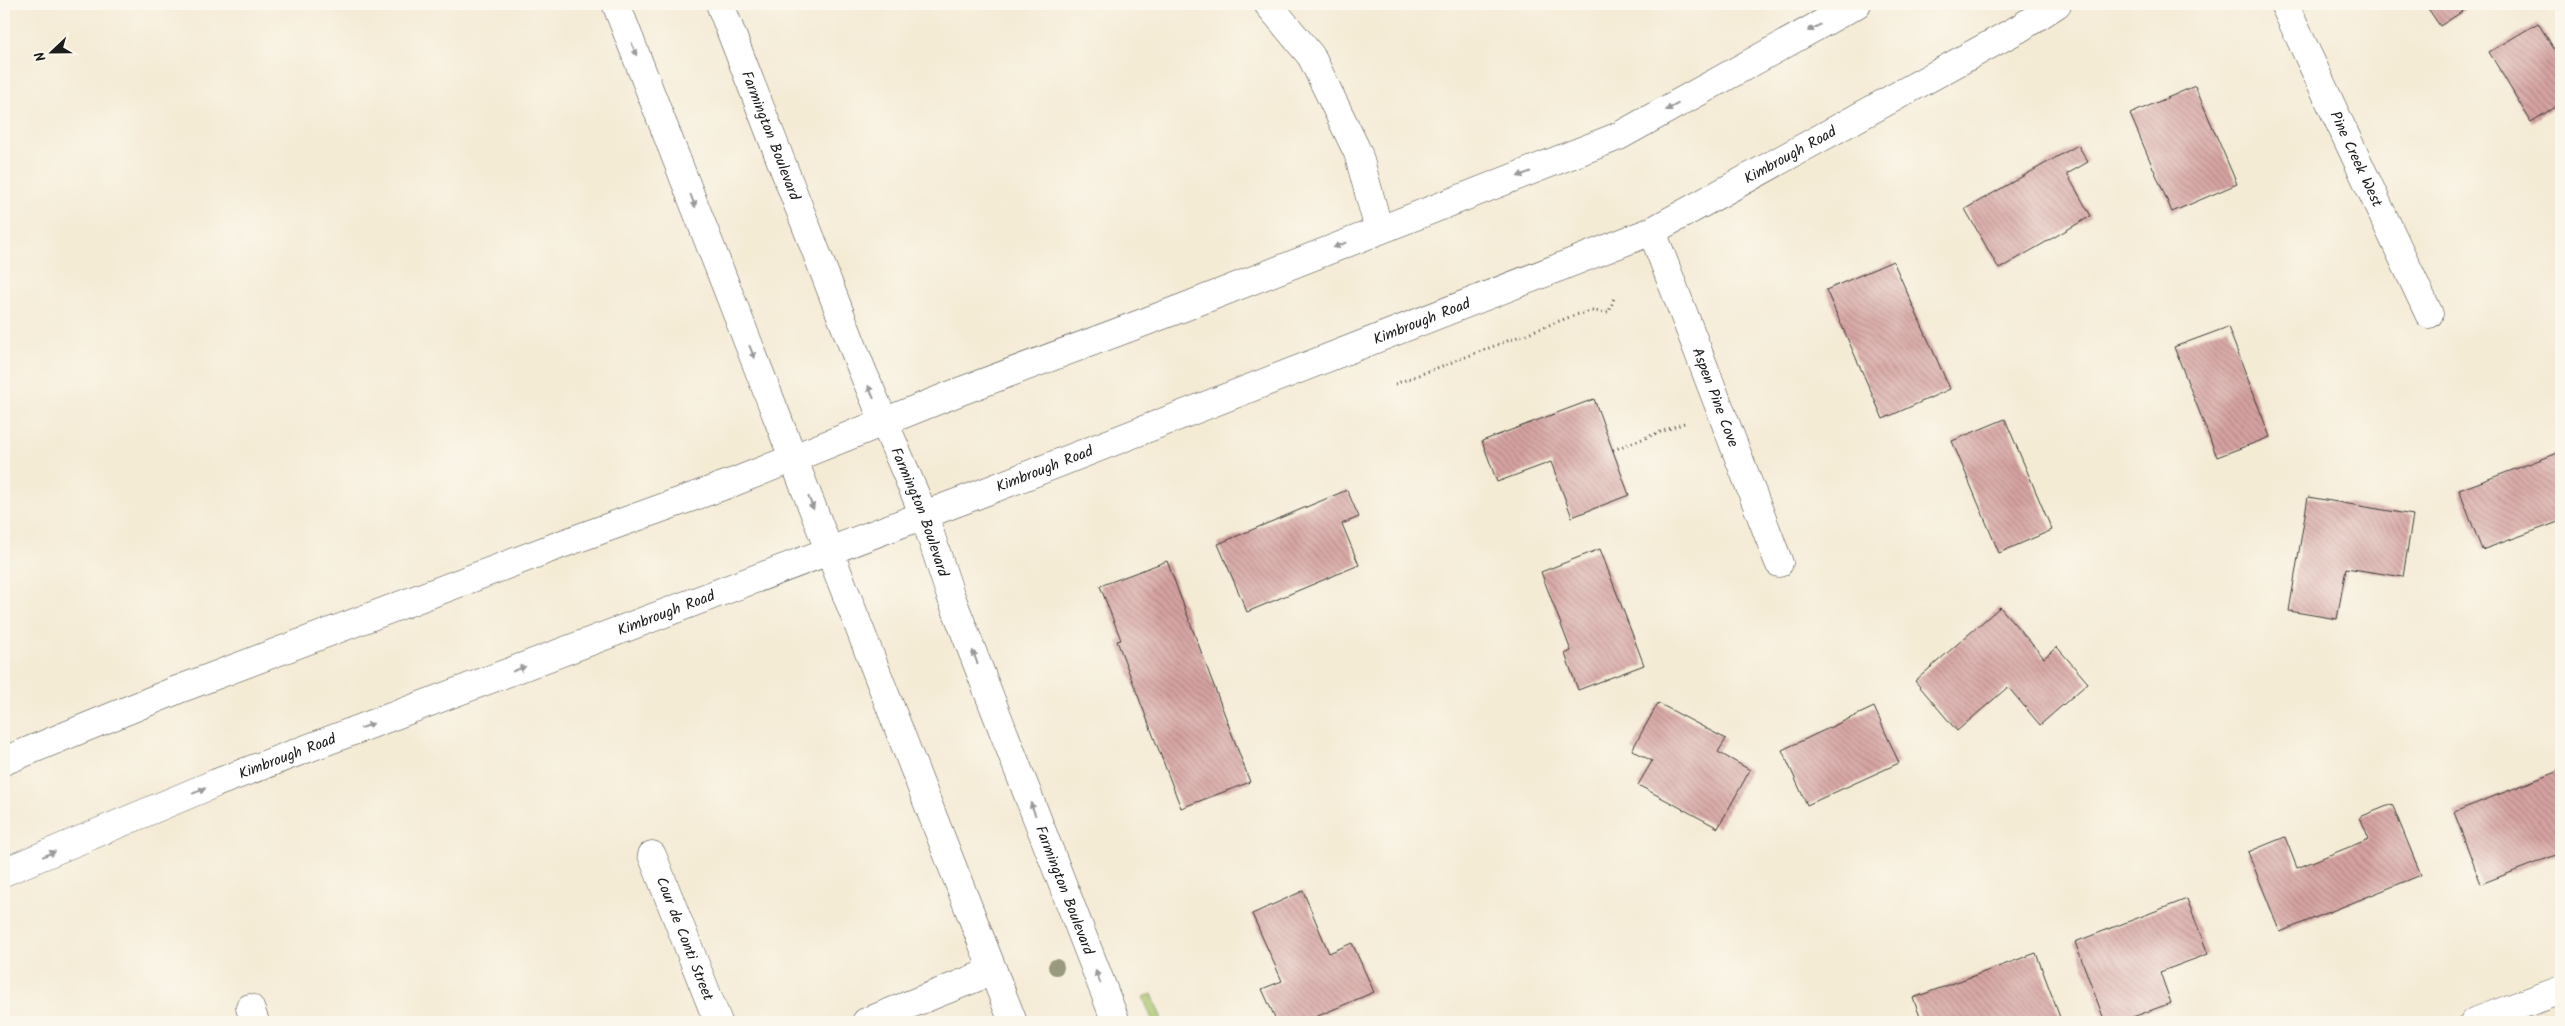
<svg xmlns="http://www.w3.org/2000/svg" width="2565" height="1026" font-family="Kalam,sans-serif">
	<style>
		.grass { fill: #a7c36a; stroke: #627043 }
		.building { fill: url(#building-back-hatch) }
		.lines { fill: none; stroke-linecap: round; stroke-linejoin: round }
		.street-casing { stroke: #3c3b38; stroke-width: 29 }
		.secondary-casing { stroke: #3c3b38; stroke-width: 29 }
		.path { stroke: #3c3b38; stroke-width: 3; stroke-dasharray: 1 4; stroke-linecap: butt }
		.street { stroke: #fff; stroke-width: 28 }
		.secondary { stroke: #fff; stroke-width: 28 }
		.tree { fill: #98997e }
		.oneway { fill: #999 }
		.labels { text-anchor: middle; stroke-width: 4; stroke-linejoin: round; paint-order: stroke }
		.street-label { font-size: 15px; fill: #1c1c1c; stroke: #fbf7ec }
	</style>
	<defs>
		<pattern id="building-back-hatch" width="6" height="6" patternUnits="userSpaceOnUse" patternTransform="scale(1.25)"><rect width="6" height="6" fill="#d6a3a1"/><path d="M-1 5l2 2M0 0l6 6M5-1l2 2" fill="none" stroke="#ad8482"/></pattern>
	</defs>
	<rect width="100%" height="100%" fill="#fbf7ec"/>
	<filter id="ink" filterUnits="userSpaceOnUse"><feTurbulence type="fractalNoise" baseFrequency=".02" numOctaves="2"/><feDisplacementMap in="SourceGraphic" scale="10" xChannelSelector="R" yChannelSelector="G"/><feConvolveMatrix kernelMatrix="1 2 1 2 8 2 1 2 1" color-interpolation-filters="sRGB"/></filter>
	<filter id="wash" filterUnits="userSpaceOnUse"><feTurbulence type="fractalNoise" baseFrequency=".0096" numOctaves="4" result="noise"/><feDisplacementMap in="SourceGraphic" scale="20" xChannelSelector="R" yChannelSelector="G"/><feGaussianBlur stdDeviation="1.12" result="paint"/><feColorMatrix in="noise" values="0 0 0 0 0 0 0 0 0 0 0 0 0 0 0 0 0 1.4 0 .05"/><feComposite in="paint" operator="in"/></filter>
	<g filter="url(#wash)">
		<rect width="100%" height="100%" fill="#f4ebd5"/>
		<path class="grass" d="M1152 994 1163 1022H1153L1143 997Z"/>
		<g id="blocks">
			<g class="building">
				<path d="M2425 4H2474L2440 26Z"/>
				<path d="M2538 23 2561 60V103L2531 122 2489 52Z"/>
				<path d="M2195 86 2237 184 2172 212 2130 114Z"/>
				<path d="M2078 145 2088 162 2067 174 2091 216 1999 269 1965 209Z"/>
				<path d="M1893 261 1950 389 1883 419 1826 290Z"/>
				<path d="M2228 327 2270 437 2217 457 2174 347Z"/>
				<path d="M1594 399 1629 495 1572 517 1551 462 1497 482 1482 441Z"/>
				<path d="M2005 419 2052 530 1999 553 1952 441Z"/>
				<path d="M2558 453 2561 460V521L2482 550 2459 490Z"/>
				<path d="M1347 490 1359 517 1342 524 1359 565 1247 612 1218 544Z"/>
				<path d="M2308 497 2413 515 2403 577 2346 568 2337 619 2289 611Z"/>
				<path d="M1600 549 1644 665 1578 690 1565 654 1571 651 1541 572Z"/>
				<path d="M1167 561 1250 782 1181 808 1117 641 1121 640 1100 586Z"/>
				<path d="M2000 607 2044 658 2057 647 2088 683 2040 725 2008 687 1957 731 1915 681Z"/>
				<path d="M1658 703 1726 739 1718 752 1750 770 1718 828 1638 785 1652 761 1632 750Z"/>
				<path d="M1874 707 1899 763 1807 805 1782 750Z"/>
				<path d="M2561 770V853L2481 884 2454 812Z"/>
				<path d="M2392 804 2421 875 2280 932 2248 852 2285 837 2297 868 2369 839 2360 817Z"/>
				<path d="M1303 891 1329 953 1352 943 1374 992 1304 1022H1277L1262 989 1282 981 1252 914Z"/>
				<path d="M2187 899 2208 954 2160 972 2171 1003 2119 1022H2105L2075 942Z"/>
				<path d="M2036 953 2061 1020 2055 1022H1922L1913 998Z"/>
			</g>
		</g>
	</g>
	<g filter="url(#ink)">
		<use href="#blocks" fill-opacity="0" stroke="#3c3b38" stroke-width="1"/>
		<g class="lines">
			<defs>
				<g id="street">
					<path d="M1268 4 1311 56 1358 153 1379 230"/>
					<path id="s1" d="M2284 4 2429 314"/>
					<path id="s2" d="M1652 231 1779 563"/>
					<path id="s3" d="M652 855 718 1022"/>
					<path d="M250 1008 255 1022"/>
					<path d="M866 1022 993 971"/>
					<path d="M2474 1022 2561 990"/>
				</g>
				<g id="secondary">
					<path d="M616 4 1013 1022"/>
					<path id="s4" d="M720 4 862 370 924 515 950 594 1116 1022"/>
					<path d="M4 761 177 690 562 544 734 482 961 391 1182 308 1619 136 1857 4"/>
					<path id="s5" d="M4 872 216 783 977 495 1652 231 2020 28 2057 4"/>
				</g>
			</defs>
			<use href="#street" class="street-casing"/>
			<use href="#secondary" class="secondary-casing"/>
			<g class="path">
				<path d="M1395 384 1575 315 1591 311 1609 312 1614 298"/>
				<path d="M1613 450 1687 422"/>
			</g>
			<use href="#street" class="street"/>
			<use href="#secondary" class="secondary"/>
		</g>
		<circle class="tree" cx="1056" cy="967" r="8"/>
		<defs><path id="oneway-solid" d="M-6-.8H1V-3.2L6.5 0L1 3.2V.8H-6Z" transform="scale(1.25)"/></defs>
		<g class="oneway">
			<use href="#oneway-solid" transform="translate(1814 28) rotate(151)"/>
			<use href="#oneway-solid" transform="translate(634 49) rotate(69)"/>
			<use href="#oneway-solid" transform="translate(1672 107) rotate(151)"/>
			<use href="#oneway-solid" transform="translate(1524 174) rotate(159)"/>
			<use href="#oneway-solid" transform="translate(693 201) rotate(69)"/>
			<use href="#oneway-solid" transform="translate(1340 245) rotate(158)"/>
			<use href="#oneway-solid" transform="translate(752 352) rotate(68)"/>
			<use href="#oneway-solid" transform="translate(871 392) rotate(-113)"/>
			<use href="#oneway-solid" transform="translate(811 503) rotate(68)"/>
			<use href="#oneway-solid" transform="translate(975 657) rotate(-111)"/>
			<use href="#oneway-solid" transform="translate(519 669) rotate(-21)"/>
			<use href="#oneway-solid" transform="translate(367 726) rotate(-21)"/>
			<use href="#oneway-solid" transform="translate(199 791) rotate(-23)"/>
			<use href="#oneway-solid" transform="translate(1033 809) rotate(-111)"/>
			<use href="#oneway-solid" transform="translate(49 854) rotate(-23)"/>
			<use href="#oneway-solid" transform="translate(1098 977) rotate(-111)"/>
		</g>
	</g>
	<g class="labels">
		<g class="street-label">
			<text dy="5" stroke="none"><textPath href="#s4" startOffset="141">Farmington Boulevard</textPath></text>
			<text dy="5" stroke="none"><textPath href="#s5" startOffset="1926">Kimbrough Road</textPath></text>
			<text dy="5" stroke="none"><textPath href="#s1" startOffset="171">Pine Creek West</textPath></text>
			<text dy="5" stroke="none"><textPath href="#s5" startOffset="1521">Kimbrough Road</textPath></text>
			<text dy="5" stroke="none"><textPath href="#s2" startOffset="178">Aspen Pine Cove</textPath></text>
			<text dy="5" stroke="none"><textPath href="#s5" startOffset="1116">Kimbrough Road</textPath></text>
			<text dy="5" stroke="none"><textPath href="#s4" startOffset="546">Farmington Boulevard</textPath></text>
			<text dy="5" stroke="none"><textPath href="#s5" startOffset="711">Kimbrough Road</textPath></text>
			<text dy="5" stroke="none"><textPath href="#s5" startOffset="306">Kimbrough Road</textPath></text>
			<text dy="5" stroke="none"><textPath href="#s4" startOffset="951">Farmington Boulevard</textPath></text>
			<text dy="5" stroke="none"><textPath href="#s3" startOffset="90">Cour de Conti Street</textPath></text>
		</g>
	</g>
	<rect width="2565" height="1026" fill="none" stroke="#fbf7ec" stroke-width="20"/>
	<g transform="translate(52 52) rotate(248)" stroke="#fbf7ec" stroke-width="4" paint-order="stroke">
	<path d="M0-4L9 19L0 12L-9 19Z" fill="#1c1c1c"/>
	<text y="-8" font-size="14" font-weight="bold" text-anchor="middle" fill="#1c1c1c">N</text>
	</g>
</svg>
